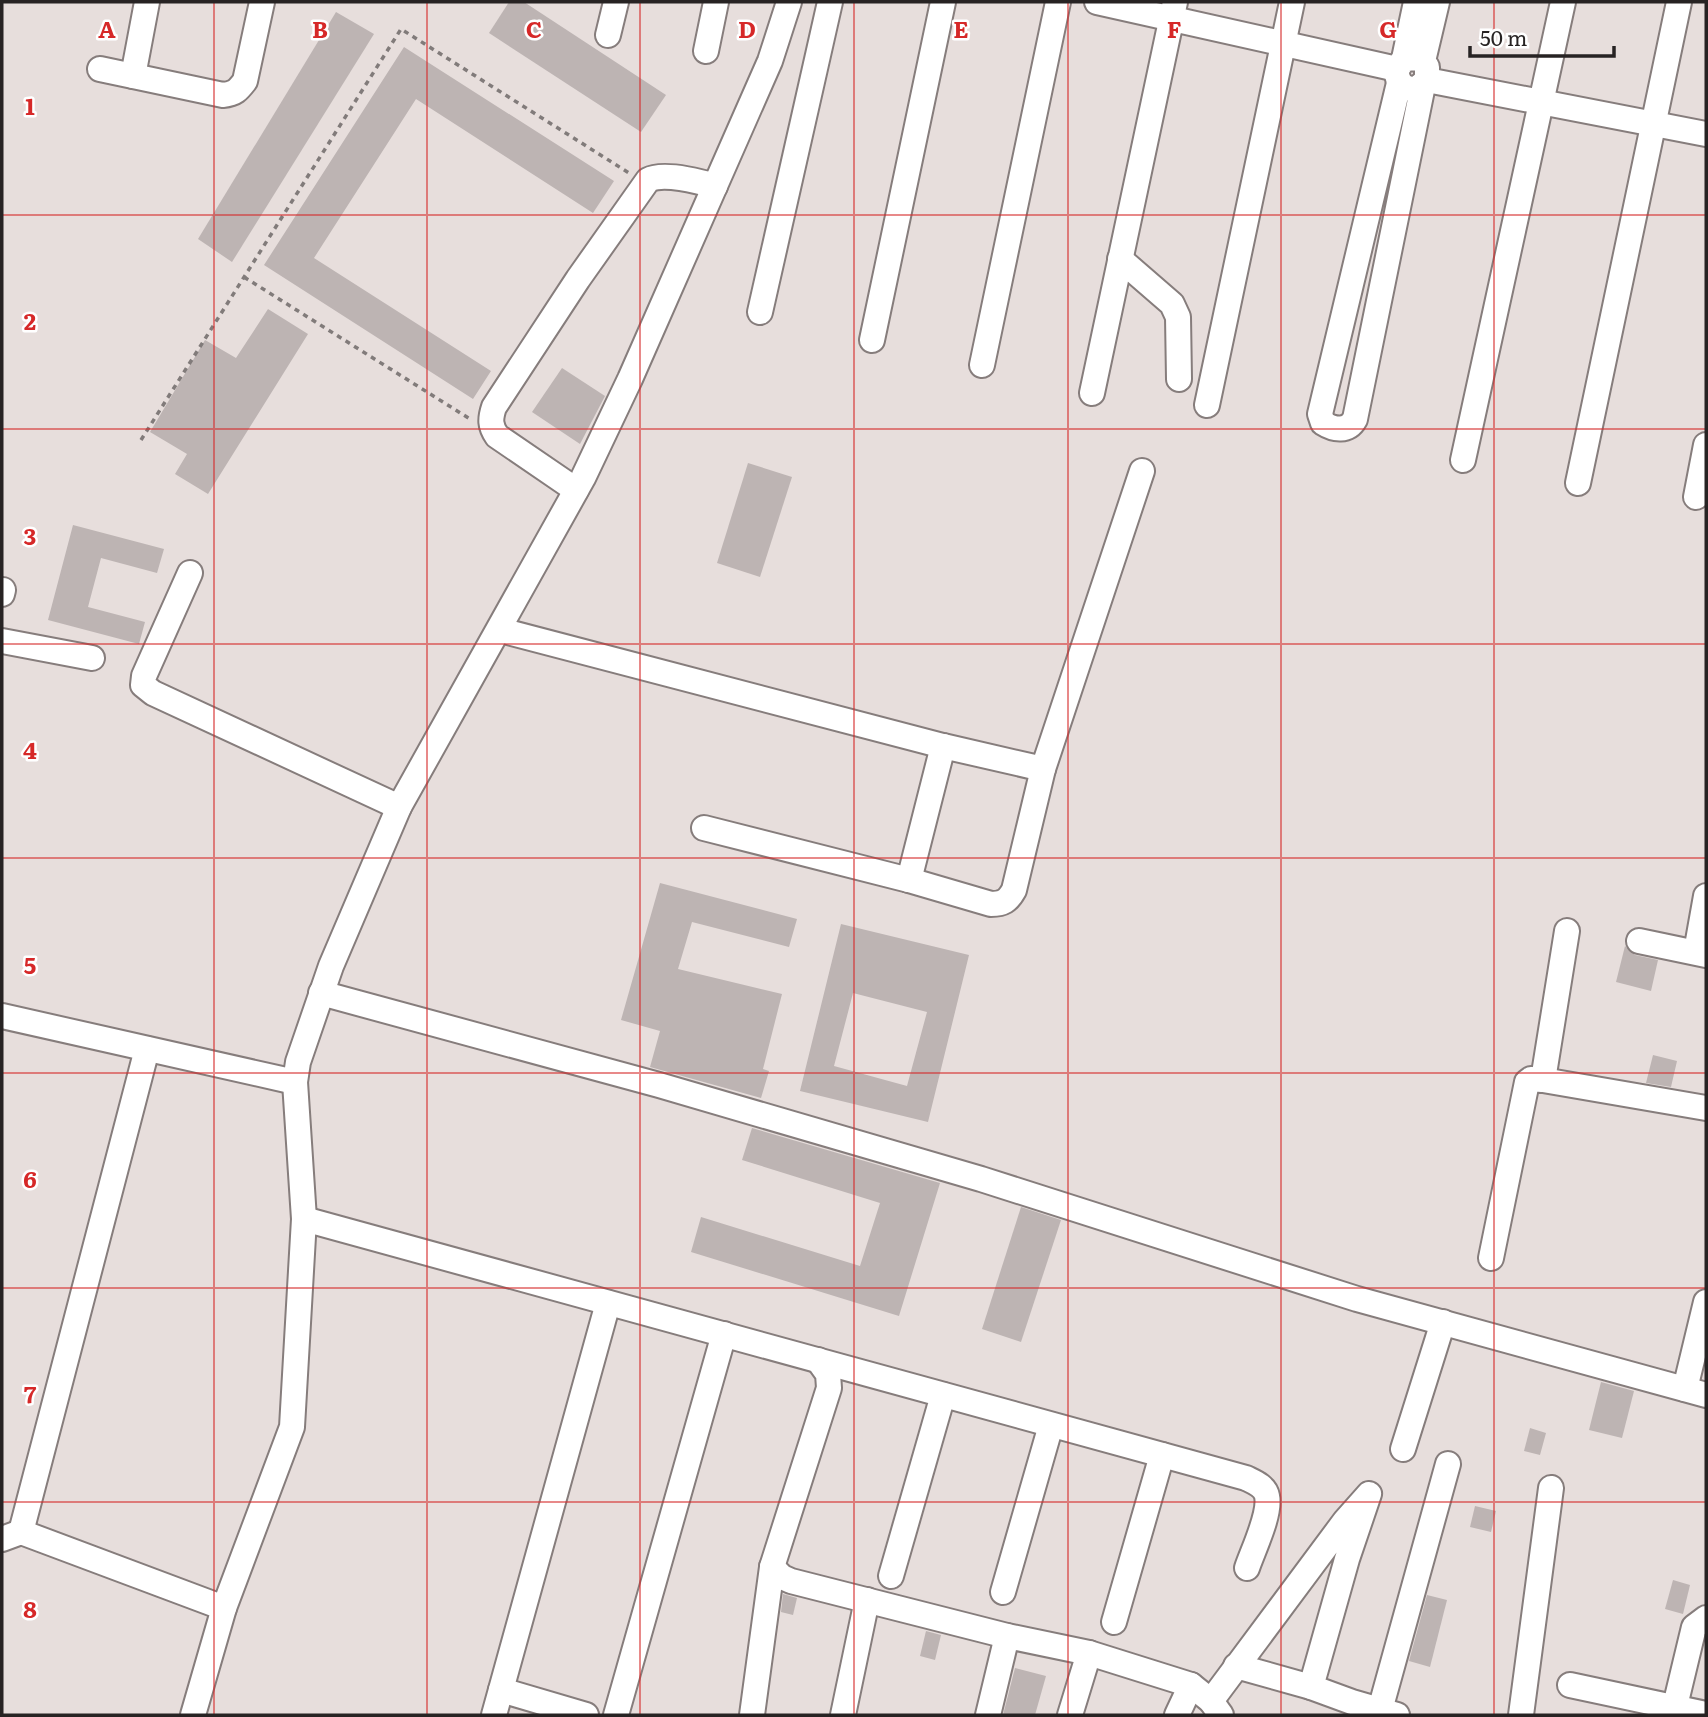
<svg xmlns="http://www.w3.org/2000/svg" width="1708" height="1717" font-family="Literata,serif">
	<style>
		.building { fill: #bdb4b3; fill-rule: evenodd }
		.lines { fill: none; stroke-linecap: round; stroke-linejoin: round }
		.minor-casing { stroke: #867d7c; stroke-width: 28 }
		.path { stroke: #817b7a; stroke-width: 3.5; stroke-dasharray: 5 5; stroke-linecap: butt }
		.minor { stroke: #fff; stroke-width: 24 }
		.grid { fill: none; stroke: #d62828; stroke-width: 2; stroke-opacity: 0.55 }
		.grid-label { font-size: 23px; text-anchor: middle; font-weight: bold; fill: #d62828; stroke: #fff; stroke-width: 5; stroke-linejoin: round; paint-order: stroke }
	</style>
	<rect width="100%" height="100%" fill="#e7dedc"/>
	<g class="building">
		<path d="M509 2H524L666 95 641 132 489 33Z"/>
		<path d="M336 12 374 34 232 262 198 239Z"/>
		<path d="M404 47 614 181 593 213 416 99 314 258 491 371 473 399 264 265Z"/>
		<path d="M268 309 308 334 208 494 175 474 187 454 150 432 205 340 236 358Z"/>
		<path d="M562 368 605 396 580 444 532 412Z"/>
		<path d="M748 463 792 477 760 577 717 563Z"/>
		<path d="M73 525 164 549 157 573 101 558 88 607 145 622 139 644 48 620Z"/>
		<path d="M660 883 797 919 789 947 692 922 678 969 782 994 763 1069 769 1071 761 1098 650 1067 660 1031 621 1020Z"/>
		<path d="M841 924 969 955 928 1122 800 1091ZM853 993 927 1012 907 1086 834 1066Z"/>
		<path d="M1625 946 1635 955 1658 960 1651 991 1616 982Z"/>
		<path d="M1653 1055 1677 1061 1671 1087 1646 1083Z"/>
		<path d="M752 1128 940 1183 899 1316 691 1252 701 1217 860 1266 880 1203 742 1160Z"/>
		<path d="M1021 1207 1061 1220 1021 1342 982 1329Z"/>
		<path d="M1601 1382 1634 1391 1622 1438 1589 1430Z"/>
		<path d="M1530 1428 1546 1433 1540 1455 1524 1451Z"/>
		<path d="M1475 1506 1496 1511 1491 1532 1470 1527Z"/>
		<path d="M1673 1580 1690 1585 1683 1614 1665 1609Z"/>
		<path d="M783 1594 797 1598 793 1615 781 1612Z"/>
		<path d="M1427 1595 1447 1600 1430 1667 1409 1661Z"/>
		<path d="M926 1631 941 1635 935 1660 920 1656Z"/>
		<path d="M1015 1668 1046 1676 1035 1715H1003Z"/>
	</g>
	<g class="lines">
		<defs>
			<g id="minor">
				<path d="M1097 2 1397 69"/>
				<path d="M608 35 616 2"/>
				<path d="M706 51 716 2"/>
				<path d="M1404 59 1416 2"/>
				<path d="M1423 61 1418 58 1404 59 1397 69C1396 83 1404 90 1417 89L1427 80V67L1423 61 1437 2"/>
				<path d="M100 69 223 95C235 94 238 90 245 81L262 2"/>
				<path d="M133 76 147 2"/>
				<path d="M1427 80 1706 134"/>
				<path d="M1399 83 1320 414 1323 423C1334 430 1348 432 1355 419L1423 85"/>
				<path d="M1120 259 1172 304 1178 317 1179 379"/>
				<path d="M760 312 830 2"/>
				<path d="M872 340 943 2"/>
				<path d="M982 365 1058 2"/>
				<path d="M1092 393 1175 2"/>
				<path d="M1207 405 1292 2"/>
				<path d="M1463 460 1563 2"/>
				<path d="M1578 483 1679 2"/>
				<path d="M576 490 497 436C490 426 490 419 494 407L578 279 648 180C663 172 698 181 715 186"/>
				<path d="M1696 497 1706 445"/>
				<path d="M190 573 144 676 143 685 153 693 399 807"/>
				<path d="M2 594 3 590"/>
				<path d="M500 630 943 746 1043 769 1014 890C1008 901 1003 904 991 904L909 880 704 828"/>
				<path d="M2 641 92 658"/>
				<path d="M1043 769 1142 471"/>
				<path d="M909 880 943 746"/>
				<path d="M1639 941 1706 955"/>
				<path d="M1696 952 1706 896"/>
				<path d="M321 993 659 1085 981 1179 1357 1299 1706 1395"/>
				<path d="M2 1016 295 1082"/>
				<path d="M1543 1080 1567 931"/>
				<path d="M304 1219 1246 1478C1254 1482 1265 1486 1267 1496 1271 1514 1253 1550 1247 1568"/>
				<path d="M1491 1258 1527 1082 1531 1079 1543 1080 1706 1108"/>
				<path d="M1685 1389 1706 1302"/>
				<path d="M1403 1449 1443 1322"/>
				<path d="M21 1532 147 1049"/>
				<path d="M2 1539 21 1532 224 1608"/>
				<path d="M772 1567 782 1577 791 1581 1007 1636 1089 1653 1191 1685 1211 1701 1221 1715"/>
				<path d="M891 1576 943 1395"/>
				<path d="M1003 1592 1051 1425"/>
				<path d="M1114 1622 1162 1455"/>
				<path d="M1236 1666 1311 1687"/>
				<path d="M1570 1685 1706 1714"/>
				<path d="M501 1690 586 1715"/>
				<path d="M1211 1701 1345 1521 1369 1494 1347 1559 1311 1687 1352 1702 1397 1715"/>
				<path d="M1675 1706 1694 1627 1706 1618"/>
				<path d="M1380 1710 1448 1464"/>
				<path d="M193 1715 224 1608 292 1427 304 1219 295 1082 298 1062 331 966 399 807 583 478 630 379 770 61 789 2"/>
				<path d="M494 1715 608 1303"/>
				<path d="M616 1715 724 1334"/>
				<path d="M752 1715 772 1567 829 1388 828 1374 818 1360"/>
				<path d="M843 1715 867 1600"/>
				<path d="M988 1715 1007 1636"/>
				<path d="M1070 1715 1089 1653"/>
				<path d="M1177 1715 1191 1685"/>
				<path d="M1521 1715 1551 1488"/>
			</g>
		</defs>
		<use href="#minor" class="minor-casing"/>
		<g class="path">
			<path d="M244 277 470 419"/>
			<path d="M141 440 401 29 629 173"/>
		</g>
		<use href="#minor" class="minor"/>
	</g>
	<path class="grid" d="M214 2V1715M427 2V1715M640 2V1715M854 2V1715M1068 2V1715M1281 2V1715M1494 2V1715M2 215H1706M2 429H1706M2 644H1706M2 858H1706M2 1073H1706M2 1288H1706M2 1502H1706"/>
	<g class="grid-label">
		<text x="107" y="38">A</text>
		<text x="320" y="38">B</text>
		<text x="534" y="38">C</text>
		<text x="747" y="38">D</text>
		<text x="961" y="38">E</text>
		<text x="1174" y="38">F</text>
		<text x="1388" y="38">G</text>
		<text x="30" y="115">1</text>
		<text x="30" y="330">2</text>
		<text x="30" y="545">3</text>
		<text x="30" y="759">4</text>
		<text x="30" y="974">5</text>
		<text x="30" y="1188">6</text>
		<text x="30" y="1403">7</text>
		<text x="30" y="1618">8</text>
	</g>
	<rect width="1708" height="1717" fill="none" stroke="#272323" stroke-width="7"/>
	<path d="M1470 46v10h144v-10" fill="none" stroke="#272323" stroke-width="3.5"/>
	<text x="1480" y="46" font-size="21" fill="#272323" stroke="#ffffff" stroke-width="5" paint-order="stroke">50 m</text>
</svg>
